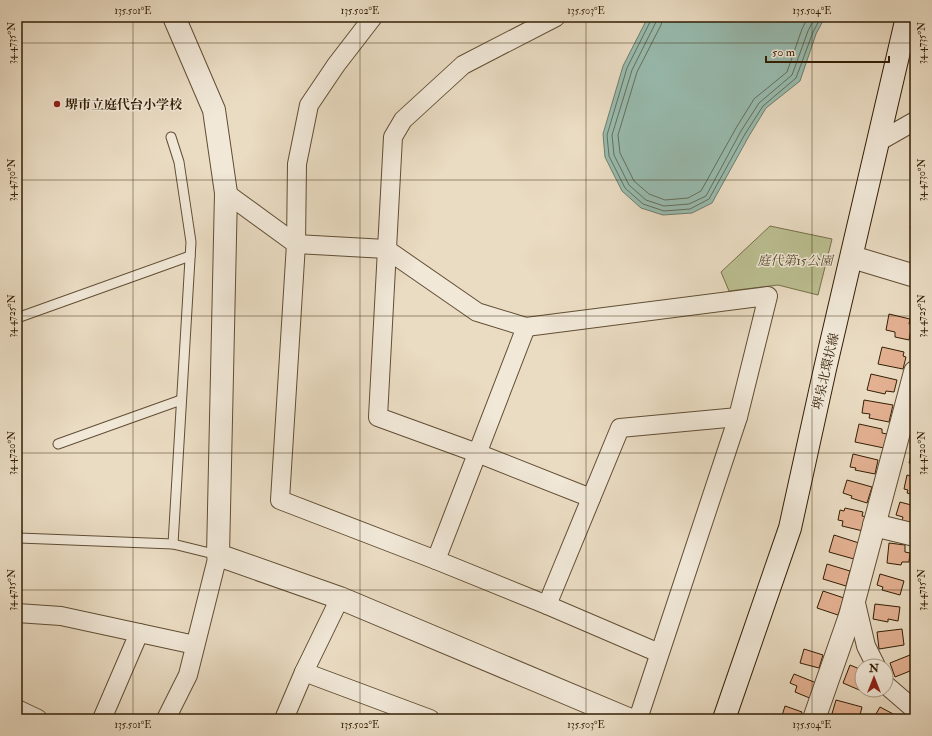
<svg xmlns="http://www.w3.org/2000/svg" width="932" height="736" font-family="'IM FELL Double Pica','Noto Serif JP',serif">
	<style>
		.green { fill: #bbbf91; stroke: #776f4a }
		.water { fill: #98bcb0; stroke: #707d6b }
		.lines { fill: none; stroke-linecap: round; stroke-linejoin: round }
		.shore { stroke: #666e5a; stroke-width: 1 }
		.building { fill: #e4b293; stroke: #331f04 }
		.service-casing { stroke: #614e34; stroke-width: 11 }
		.minor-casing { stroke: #614e34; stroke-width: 20 }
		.tertiary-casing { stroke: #614e34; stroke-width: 24 }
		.secondary-casing { stroke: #331f04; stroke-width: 24 }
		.service { stroke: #f1e8d8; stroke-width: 9 }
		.minor { stroke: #f1e8d8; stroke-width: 18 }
		.tertiary { stroke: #f1e8d8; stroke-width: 22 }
		.secondary { stroke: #f1e8d8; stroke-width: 22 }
		.ticks { fill: none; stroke: #331f04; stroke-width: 1; stroke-opacity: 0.45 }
		.poi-dot { fill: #8f2418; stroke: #f1e8d8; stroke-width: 1.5 }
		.labels { text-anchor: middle; stroke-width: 3; stroke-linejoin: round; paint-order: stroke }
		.poi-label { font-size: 13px; font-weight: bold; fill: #331f04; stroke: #f1e8d8; text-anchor: start }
		.park-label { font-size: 13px; font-style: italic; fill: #5c4f2e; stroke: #f1e8d8 }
		.street-label { font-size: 13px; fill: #331f04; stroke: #f1e8d8 }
		.neatline { fill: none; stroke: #331f04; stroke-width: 1.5 }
		.ticks-label { font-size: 10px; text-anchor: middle; fill: #331f04 }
	</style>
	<rect width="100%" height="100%" fill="#eadcc3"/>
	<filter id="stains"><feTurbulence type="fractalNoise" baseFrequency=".005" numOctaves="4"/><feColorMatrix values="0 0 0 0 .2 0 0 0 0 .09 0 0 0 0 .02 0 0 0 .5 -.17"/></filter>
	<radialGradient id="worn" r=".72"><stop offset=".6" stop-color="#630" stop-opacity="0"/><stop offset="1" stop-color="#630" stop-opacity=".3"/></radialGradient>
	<path class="green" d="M770 226 832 239 818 295 778 285 729 291 721 272Z"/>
	<path class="water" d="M648 17H825L816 34 800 81 766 108 749 136 712 203 692 213 663 215 641 208 622 191 605 157 603 134 623 66Z"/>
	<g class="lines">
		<g class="shore">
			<path d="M651 17V20L627 68 607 135 609 156 625 188 643 204 664 211 690 209 709 199 745 134 763 106 796 78 813 32 821 17"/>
			<path d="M657 17 656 22 632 70 612 135 614 155 629 185 646 200 664 206 689 204 706 196 741 131 759 103 792 75 808 31 815 17"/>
			<path d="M663 17 661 25 637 72 618 135 620 153 634 181 649 194 665 200 688 198 701 191 736 128 754 99 787 72 802 29 808 17"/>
		</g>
	</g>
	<g class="building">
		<path d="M915 206V229L910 228Z"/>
		<path d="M889 314 910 319 909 324H912L909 340 895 337V332L886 330Z"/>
		<path d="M882 347 904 352 903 356 906 357 903 369 878 364Z"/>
		<path d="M871 374 897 380 894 392 886 391 885 394 867 390Z"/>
		<path d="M864 400 893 405 889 422 869 418 870 414 862 413Z"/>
		<path d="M859 424 882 429V433L887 434 884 448 855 442Z"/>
		<path d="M912 451 915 452V467H912L913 464 909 463Z"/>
		<path d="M853 454 878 460 875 474 855 470 856 468 850 467Z"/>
		<path d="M907 475 915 477V495L907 493 908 490 904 489Z"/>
		<path d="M847 480 872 487 867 503 851 498 852 496 843 493Z"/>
		<path d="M900 502 915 506V524L902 521 903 517 896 515Z"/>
		<path d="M845 508 863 512 862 516 867 517 863 531 842 526 843 521 838 520 840 510 844 511Z"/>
		<path d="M834 535 859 543 854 559 829 552Z"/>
		<path d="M889 543 905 545V552L910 553 909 562H902L901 565 887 563Z"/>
		<path d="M827 564 850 571 846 586 823 579Z"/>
		<path d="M880 574 904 581 900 595 882 590 883 587 877 585Z"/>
		<path d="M823 591 844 598 838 615 817 608Z"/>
		<path d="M875 604 900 607 898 621 888 619V622L873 619Z"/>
		<path d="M902 629 904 645 879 649 877 632Z"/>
		<path d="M804 649 823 655 819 668 800 663Z"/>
		<path d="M910 655 915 669 895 677 890 663Z"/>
		<path d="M850 665 862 670V690H865L864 692 843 683Z"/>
		<path d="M794 674 819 684 812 699 795 692 797 686 790 683Z"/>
		<path d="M915 683V694L910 690Z"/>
		<path d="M836 700 862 707 859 719H839L831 717Z"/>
		<path d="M785 706 802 712 799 719H781Z"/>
		<path d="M880 707 895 715 893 719H873Z"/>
	</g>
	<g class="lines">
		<defs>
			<g id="service">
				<path d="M171 137 179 162 191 242 173 544"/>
				<path d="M17 318 190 256"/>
				<path d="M58 444 181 400"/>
				<path d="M17 532 19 538 173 544 218 555"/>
			</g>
			<g id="minor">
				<path d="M373 17 336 65 309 105 297 164 296 244 280 500 436 560 547 605 659 653"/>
				<path d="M556 17 463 65 403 120 393 137 378 417 477 453 591 498"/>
				<path d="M878 142 915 121"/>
				<path d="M226 193 296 244 386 249 477 312 526 327 768 296 738 417 638 719"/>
				<path d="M436 560 526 327"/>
				<path d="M855 599 866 646 876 666"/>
				<path d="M547 605 620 428 738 417"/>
				<path d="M17 613 61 616 195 645"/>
				<path d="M304 672 430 719"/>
				<path d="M886 685 915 710"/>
				<path d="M17 709 38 719"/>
				<path d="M102 719 139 633"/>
				<path d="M166 719 188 675 218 555"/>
				<path d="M284 719 304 672 340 598"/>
			</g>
			<g id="tertiary">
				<path d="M174 17 214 110 226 193 218 555 340 598 628 719"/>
				<path d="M852 257 915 276"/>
				<path d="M874 525 915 535"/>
				<path d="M814 719 850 616 915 372"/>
			</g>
			<path id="secondary" d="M724 719 790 528 825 369 907 17"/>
		</defs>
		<use href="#service" class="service-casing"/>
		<use href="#minor" class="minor-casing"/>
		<use href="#tertiary" class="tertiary-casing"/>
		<use href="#secondary" class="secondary-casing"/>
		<use href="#service" class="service"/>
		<use href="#minor" class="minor"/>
		<use href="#tertiary" class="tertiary"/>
		<use href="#secondary" class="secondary"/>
	</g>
	<path class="ticks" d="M133 17V719M360 17V719M586 17V719M812 17V719M17 43H915M17 180H915M17 316H915M17 453H915M17 590H915"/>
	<circle class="poi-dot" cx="57" cy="104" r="4"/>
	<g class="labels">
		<g class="poi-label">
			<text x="65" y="109">堺市立庭代台小学校</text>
		</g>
		<g class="park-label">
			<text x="795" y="265">庭代第15公園</text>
		</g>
		<g class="street-label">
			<text transform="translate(825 371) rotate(-77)" y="5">堺泉北環状線</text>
		</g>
	</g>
	<rect width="932" height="736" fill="none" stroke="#eadcc3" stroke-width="44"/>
	<g transform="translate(874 678)"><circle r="19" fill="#f1e8d8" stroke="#a59883"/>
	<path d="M0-3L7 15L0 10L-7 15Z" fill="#8f2418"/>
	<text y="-6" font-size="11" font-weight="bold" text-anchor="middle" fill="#331f04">N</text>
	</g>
	<path d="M766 56v6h123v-6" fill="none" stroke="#331f04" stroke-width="2"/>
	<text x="772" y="56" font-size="12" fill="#331f04" stroke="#f1e8d8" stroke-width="3" paint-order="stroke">50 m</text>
	<rect x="22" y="22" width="888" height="692" class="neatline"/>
	<g class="ticks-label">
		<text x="133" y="14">135.501°E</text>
		<text x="360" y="14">135.502°E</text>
		<text x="586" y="14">135.503°E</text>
		<text x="812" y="14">135.504°E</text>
		<text transform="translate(11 43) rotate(-90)" y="4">34.4735°N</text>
		<text transform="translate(921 43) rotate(-90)" y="4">34.4735°N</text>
		<text transform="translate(11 180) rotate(-90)" y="4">34.4730°N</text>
		<text transform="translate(921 180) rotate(-90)" y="4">34.4730°N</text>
		<text transform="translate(11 316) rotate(-90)" y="4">34.4725°N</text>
		<text transform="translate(921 316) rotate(-90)" y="4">34.4725°N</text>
		<text transform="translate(11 453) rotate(-90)" y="4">34.4720°N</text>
		<text transform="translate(921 453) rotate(-90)" y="4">34.4720°N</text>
		<text transform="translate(11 590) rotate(-90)" y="4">34.4715°N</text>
		<text transform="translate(921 590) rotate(-90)" y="4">34.4715°N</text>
		<text x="133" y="728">135.501°E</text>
		<text x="360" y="728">135.502°E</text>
		<text x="586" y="728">135.503°E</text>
		<text x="812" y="728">135.504°E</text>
	</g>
	<rect width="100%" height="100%" filter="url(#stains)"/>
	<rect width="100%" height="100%" fill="url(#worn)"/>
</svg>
